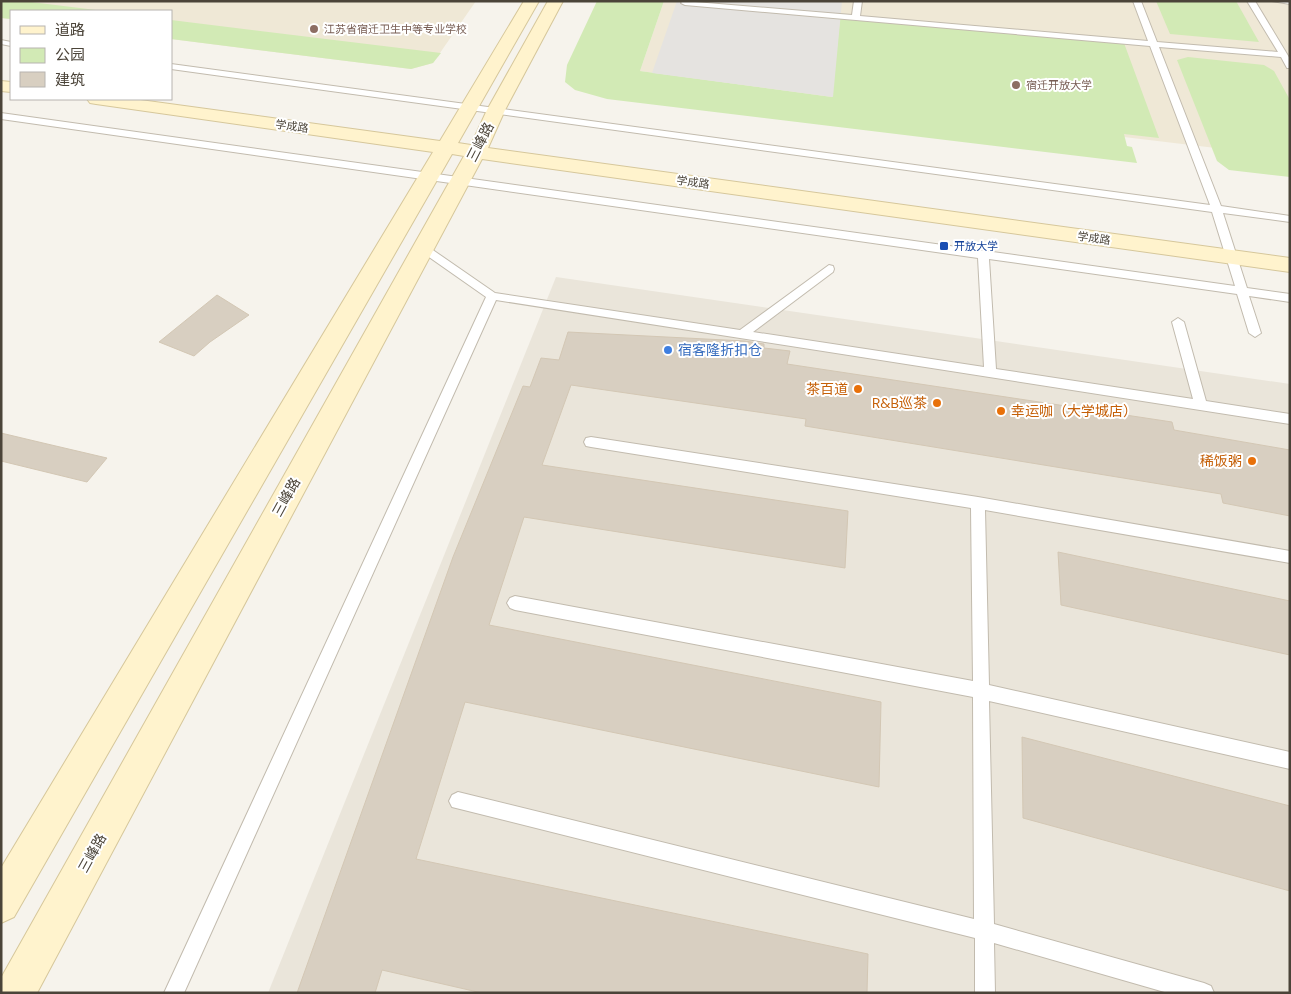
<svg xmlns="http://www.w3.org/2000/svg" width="1291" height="994" font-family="'DM Sans','Noto Sans SC',sans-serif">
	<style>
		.residential { fill: #eae5da }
		.education { fill: #efe8d6 }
		.green { fill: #d2eab5 }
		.parking { fill: #e5e3e0 }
		.building { fill: #d8cfc1; stroke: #d3c7b4 }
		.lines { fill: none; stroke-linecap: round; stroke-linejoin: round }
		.service-casing { stroke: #c2bbae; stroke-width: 2 }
		.secondary-casing { stroke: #d6c79b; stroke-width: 2 }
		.service { fill: #fff; fill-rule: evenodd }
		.secondary { fill: #fff3cd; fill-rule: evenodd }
		.education-dot { fill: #8d6e63; stroke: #fff; stroke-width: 2 }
		.transit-dot { fill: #1a4fb4; stroke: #fff; stroke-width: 2 }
		.shop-dot { fill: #3f7fe0; stroke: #fff; stroke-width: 2 }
		.food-dot { fill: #e8710a; stroke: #fff; stroke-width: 2 }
		.labels { text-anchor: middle; stroke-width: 4; stroke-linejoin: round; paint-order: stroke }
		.far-education-label { font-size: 11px; fill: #785e54; stroke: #fff; text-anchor: start }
		.far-street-label { font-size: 11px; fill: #4b4439; stroke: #fff }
		.far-transit-label { font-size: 11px; fill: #164399; stroke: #fff; text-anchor: start }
		.street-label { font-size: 14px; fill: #4b4439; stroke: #fff }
		.shop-label { font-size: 14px; fill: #366cbe; stroke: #fff; text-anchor: start }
		.food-label { font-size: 14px; fill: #c56008; stroke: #fff; text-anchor: end }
	</style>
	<rect width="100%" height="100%" fill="#f6f3ec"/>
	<path class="residential" d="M556 277 1290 384V993H268Z"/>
	<g class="education">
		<path d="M1 1H476L433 63 411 69 171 39V11H11V19L1 18Z"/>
		<path d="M664 1H1290V157L1124 137 640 71Z"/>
	</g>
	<g class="green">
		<path d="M1 1H23L104 11H11V19L1 18Z"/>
		<path d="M597 1H664L640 71 832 97 840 19 1124 43 1159 138 1124 134 1127 146 1132 147 1137 163 607 99 575 90 565 82 567 65Z"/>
		<path d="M1156 1H1236L1259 42 1170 34Z"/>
		<path d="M171 20 441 53 433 63 411 69 171 39Z"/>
		<path d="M1188 57 1264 65 1274 71 1290 100V177L1229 170 1217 161 1177 60Z"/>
	</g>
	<path class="parking" d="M677 1H842L833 97 652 73Z"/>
	<g class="building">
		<path d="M217 295 249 315 210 342 194 356 159 342Z"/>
		<path d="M568 332 745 341 764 344V348L790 351 787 364 1172 422 1174 430 1290 450V516L1223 503 1221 494 805 426 806 419 571 385 542 465 848 511 845 568 524 517 489 625 881 702 879 787 465 702 416 859 868 954 867 993H482L382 970 375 993H297L453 557 523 386 530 387 541 358 559 360Z"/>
		<path d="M1 433 43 443 107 458 87 482 1 461Z"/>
		<path d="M1058 552 1290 601V655L1061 605Z"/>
		<path d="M1022 737 1290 806V891L1023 818Z"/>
	</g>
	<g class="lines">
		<defs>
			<g id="service">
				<path d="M683 1 852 15 854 1H862L860 16 1148 41 1133 1H1141L1157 42 1278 52 1247 1H1255L1290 59V68H1287L1281 57 1159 47 1221 206 1290 216V222L1223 213 1247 288 1290 294V302L1249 296 1261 333 1255 337 1249 333 1237 294 989 259 996 369 1193 399 1172 322 1178 318 1184 322 1206 401 1290 414V424L496 300 184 993H164L486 297 419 250 418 248 419 246H427L495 293 740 330 829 265 833 266 834 269 833 272 753 332 984 367 978 258 1 119V113L1235 286 1212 212 171 69V64L1210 205 1150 46 685 5 681 3Z"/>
				<path d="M1272 1H1290V4Z"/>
				<path d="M1 40 11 42V46L1 44Z"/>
				<path d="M591 437 978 497 1290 551V563L985 510 989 685 1290 752V769L989 701 994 924 1204 983 1211 986 1214 993H1168L994 943 995 993H975V938L452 807 449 801 452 795 458 792 974 919 973 697 515 610 510 608 507 603 510 598 515 596 973 681 971 508 591 447 586 446 584 442 586 438Z"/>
			</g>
			<g id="secondary">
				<path d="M524 1H539L458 143 471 145 487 110 548 1H563L505 110 488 148 1290 258V272L482 159 37 993H1V978L464 156 452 154 14 917 1 923V868L433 152 96 104 90 103 87 99H133L440 141Z"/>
				<path d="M1 81 11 82V92L1 91Z"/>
			</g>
		</defs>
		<use href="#service" class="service-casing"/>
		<use href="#secondary" class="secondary-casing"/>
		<use href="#service" class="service"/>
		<use href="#secondary" class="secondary"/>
	</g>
	<g class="education-dot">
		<circle cx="314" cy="29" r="5"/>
		<circle cx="1016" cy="85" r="5"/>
	</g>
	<rect class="transit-dot" x="939" y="241" width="10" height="10" rx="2.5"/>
	<circle class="shop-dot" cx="668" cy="350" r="5"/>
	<g class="food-dot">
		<circle cx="858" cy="389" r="5"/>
		<circle cx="937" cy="403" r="5"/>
		<circle cx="1001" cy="411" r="5"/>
		<circle cx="1252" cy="461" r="5"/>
	</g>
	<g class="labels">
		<g class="far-education-label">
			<text x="324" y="33">江苏省宿迁卫生中等专业学校</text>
			<text x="1026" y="89">宿迁开放大学</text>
		</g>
		<g class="far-street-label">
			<text transform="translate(292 126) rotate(8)" y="4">学成路</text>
			<text transform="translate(693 182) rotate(8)" y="4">学成路</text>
			<text transform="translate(1094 238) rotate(8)" y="4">学成路</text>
		</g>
		<g class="far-transit-label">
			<text x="954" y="250">开放大学</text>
		</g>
		<g class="street-label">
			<text transform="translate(480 142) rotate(-63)" y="5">三峰路</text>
			<text transform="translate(286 497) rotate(-61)" y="5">三峰路</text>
			<text transform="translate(92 853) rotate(-61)" y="5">三峰路</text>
		</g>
		<g class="shop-label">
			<text x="678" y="355">宿客隆折扣仓</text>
		</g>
		<g class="food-label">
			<text x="848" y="394">茶百道</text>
			<text x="927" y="408">R&amp;B巡茶</text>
			<text x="1011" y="416" text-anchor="start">幸运咖（大学城店）</text>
			<text x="1242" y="466">稀饭粥</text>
		</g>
	</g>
	<rect width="1291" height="994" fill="none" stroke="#4b4439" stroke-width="5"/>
	<rect x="10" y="10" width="162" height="90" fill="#ffffff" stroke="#b7b4b0"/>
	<rect x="20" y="26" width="25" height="8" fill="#fff3cd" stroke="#b7b4b0"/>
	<text x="55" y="35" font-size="15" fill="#4b4439">道路</text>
	<rect x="20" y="48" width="25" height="15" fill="#d2eab5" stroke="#b7b4b0"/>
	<text x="55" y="60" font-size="15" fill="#4b4439">公园</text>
	<rect x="20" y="72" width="25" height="15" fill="#d8cfc1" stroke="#b7b4b0"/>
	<text x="55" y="85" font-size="15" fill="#4b4439">建筑</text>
</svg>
